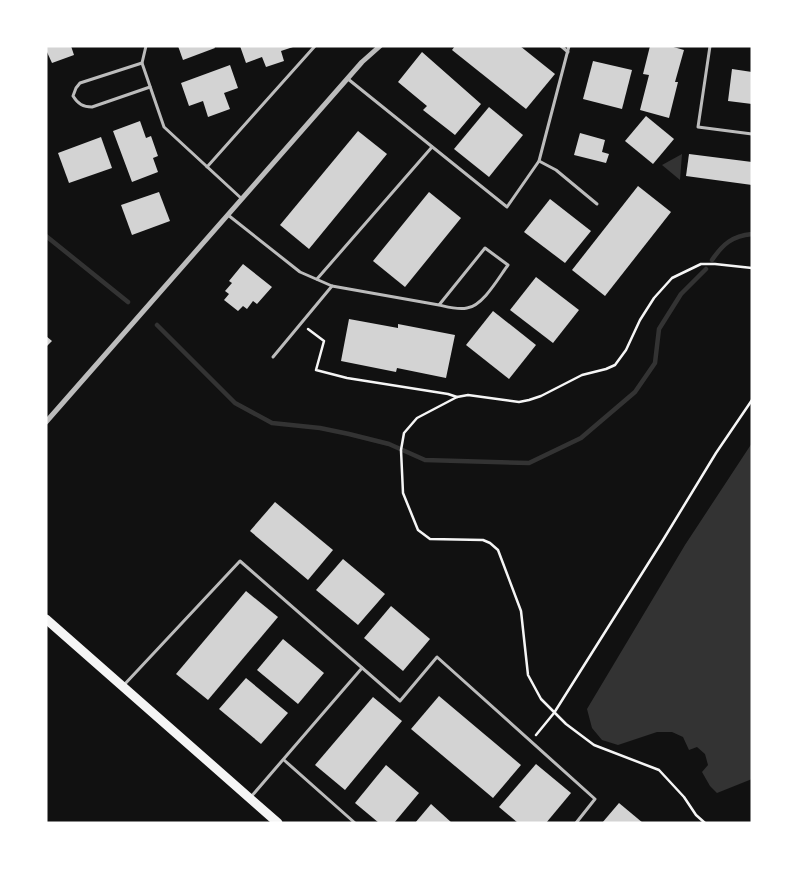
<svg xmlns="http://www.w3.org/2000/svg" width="798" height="869" font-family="Arial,sans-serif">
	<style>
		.water { fill: #333 }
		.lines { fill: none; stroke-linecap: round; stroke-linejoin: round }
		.stream { stroke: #333; stroke-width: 4.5 }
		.building { fill: #d3d3d3 }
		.path { stroke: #f5f5f5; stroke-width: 2.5 }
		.service { stroke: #bcbcbc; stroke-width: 3 }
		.minor { stroke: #bcbcbc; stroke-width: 5 }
		.secondary { stroke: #f5f5f5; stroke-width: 9 }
	</style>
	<rect width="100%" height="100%" fill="#111"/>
	<g class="water">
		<path d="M682 154 680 180 662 165Z"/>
		<path d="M752 443V779L717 793 710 786 702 772 708 765 705 754 697 747 689 750 683 737 672 732H657L618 745 602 740 592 728 587 709 685 545Z"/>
	</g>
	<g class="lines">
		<g class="stream">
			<path d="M46 236 128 302"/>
			<path d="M712 260C723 244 732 236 752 234"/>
			<path d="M157 325 235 403 272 423 320 428 349 434 389 444 425 460 529 463 581 438 635 392 655 363 659 329 681 294 706 269"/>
		</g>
	</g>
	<g class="building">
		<path d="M46 46H71L74 55 52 63 46 50Z"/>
		<path d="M178 46H214L215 48 183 60Z"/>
		<path d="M240 46H292L293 47 281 51 284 61 266 67 262 57 246 63Z"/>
		<path d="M455 46H520L555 74 526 109 452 50Z"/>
		<path d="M650 46H670L684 50 675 82H678L669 118 640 110 649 75 643 74Z"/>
		<path d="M422 52 481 104 455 135 423 110 427 106 398 82Z"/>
		<path d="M593 61 632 70 622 109 583 99Z"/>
		<path d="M230 65 238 88 224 93 230 109 208 117 203 101 189 106 181 83Z"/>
		<path d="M732 69 752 72V104L728 101Z"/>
		<path d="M489 107 523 135 489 177 454 149Z"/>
		<path d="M646 116 674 139 653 164 625 141Z"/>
		<path d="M140 121 146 138 151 136 158 156 153 158 158 172 132 182 113 131Z"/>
		<path d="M358 131 387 154 309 249 280 225Z"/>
		<path d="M580 133 605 140 602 152 609 154 606 163 574 155Z"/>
		<path d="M101 137 112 168 69 183 58 153Z"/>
		<path d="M689 154 752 162V185L686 176Z"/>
		<path d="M638 186 671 212 605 296 572 270Z"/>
		<path d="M159 192 170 221 132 235 121 205Z"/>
		<path d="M429 192 461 218 405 287 373 261Z"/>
		<path d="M550 199 591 231 565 263 524 232Z"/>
		<path d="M243 264 272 287 257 304 253 301 247 309 243 306 238 311 224 300 229 294 225 291 232 283 229 281Z"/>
		<path d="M536 277 579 310 553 343 510 310Z"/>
		<path d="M493 311 536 345 509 379 466 345Z"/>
		<path d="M349 319 398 328V324L455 335 446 378 397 368 396 372 341 361Z"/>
		<path d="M46 336 52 341 46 347Z"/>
		<path d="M275 502 333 550 308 580 250 531Z"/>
		<path d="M343 559 385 594 358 625 316 590Z"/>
		<path d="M246 591 278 617 208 700 176 674Z"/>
		<path d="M391 606 430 639 403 671 364 638Z"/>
		<path d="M283 639 324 673 298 704 257 670Z"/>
		<path d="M246 678 288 713 261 744 219 709Z"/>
		<path d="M439 696 521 765 493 798 411 729Z"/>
		<path d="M373 697 402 721 345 790 315 765Z"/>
		<path d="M536 764 571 793 546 823H518L499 807Z"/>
		<path d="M386 765 419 793 394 823H379L355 803Z"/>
		<path d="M619 803 643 823H602Z"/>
		<path d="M431 804 452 823H415Z"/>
	</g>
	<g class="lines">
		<g class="path">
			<path d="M308 329 324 341 316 370 347 378 448 394 457 397"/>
			<path d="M536 735 554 713 663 540 716 453 752 400"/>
			<path d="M705 823 696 815 684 797 659 770 594 745 566 724 541 699 528 675 521 611 498 550 490 543 483 540 430 539 418 530 403 493 401 450 404 433 417 418 457 397 468 395 519 402 529 400 541 396 582 375 606 369 615 365 626 350 640 320 654 298 672 278 701 264H715L752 268"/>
		</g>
		<g class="service">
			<path d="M146 46 142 63 164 127 242 199"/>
			<path d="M561 46 568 52"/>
			<path d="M710 46 698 127 752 134"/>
			<path d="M142 63 80 83 76 88 73 96C78 104 83 107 92 107L150 87"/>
			<path d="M348 79 507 207 539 161 569 46"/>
			<path d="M539 161 556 170 597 204"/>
			<path d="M207 167 315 46"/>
			<path d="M228 215 300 272 332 286 439 305 485 248 508 265C499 277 483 306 467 308 458 310 448 307 439 305"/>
			<path d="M317 279 432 147"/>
			<path d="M273 357 332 286"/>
			<path d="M123 686 240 561 400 701 437 657 595 799 576 823"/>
			<path d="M284 760 355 823"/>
			<path d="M250 798 362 668"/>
		</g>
		<path class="minor" d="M46 422 362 62 380 46"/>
		<path class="secondary" d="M46 619 278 823"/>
	</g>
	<rect width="798" height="869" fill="none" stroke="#ffffff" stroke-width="95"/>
</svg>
